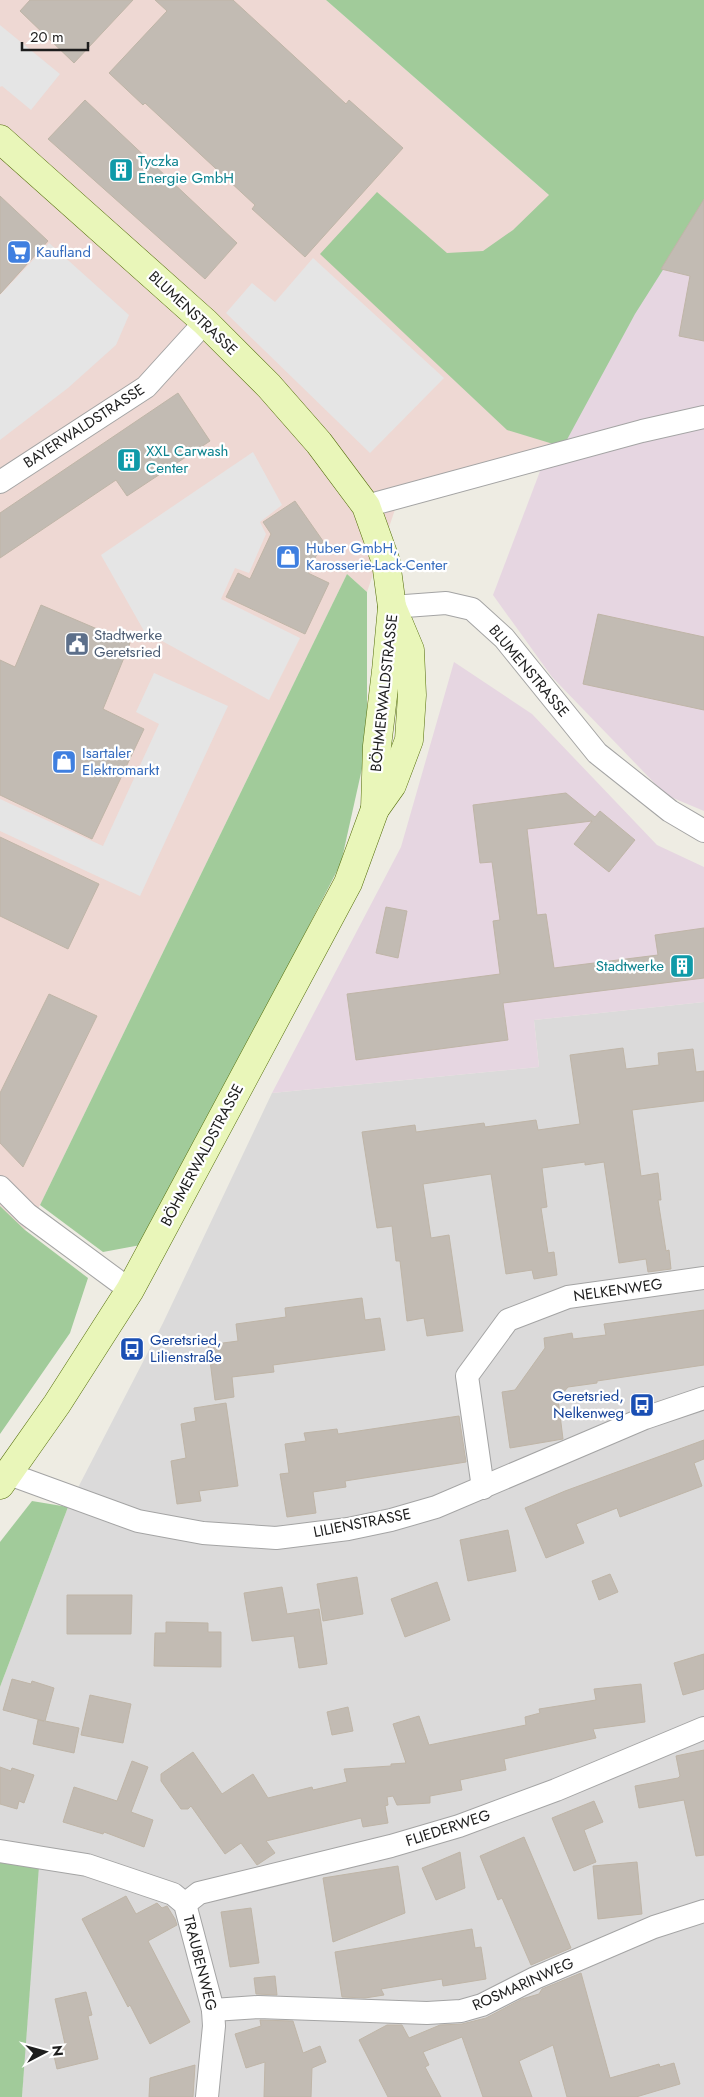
<svg xmlns="http://www.w3.org/2000/svg" width="704" height="2097" font-family="Jost,sans-serif">
	<style>
		.residential { fill: #dbdada }
		.commercial { fill: #eed8d3 }
		.industrial { fill: #e6d6e1 }
		.forest { fill: #a1cb9a }
		.parking { fill: #e5e5e5 }
		.building { fill: #c2bbb3; stroke: #bfb5a7 }
		.lines { fill: none; stroke-linecap: round; stroke-linejoin: round }
		.street-casing { stroke: #a4a4a4; stroke-width: 24 }
		.secondary-casing { stroke: #546e0b; stroke-width: 29 }
		.street { stroke: #fff; stroke-width: 22 }
		.secondary { stroke: #e9f6b9; stroke-width: 28 }
		.labels { text-anchor: middle; stroke-width: 4.5; stroke-linejoin: round; paint-order: stroke }
		.culture-label { font-size: 15px; fill: #0d838f; stroke: #fff; text-anchor: start }
		.shop-label { font-size: 15px; fill: #366cbe; stroke: #fff; text-anchor: start }
		.street-label { font-size: 15px; fill: #1d1d1d; stroke: #fff }
		.service-label { font-size: 15px; fill: #4e5e75; stroke: #fff; text-anchor: start }
		.transit-label { font-size: 15px; fill: #164399; stroke: #fff; text-anchor: start }
	</style>
	<rect width="100%" height="100%" fill="#eeece3"/>
	<path class="residential" d="M704 1002V2097H22L30 1981 0 1844V1687L68 1507 163 1323 272 1093 539 1067 534 1020Z"/>
	<path class="commercial" d="M0 0H326L621 258 548 450 403 486 367 592 347 574 40 1205 25 1230 0 1206Z"/>
	<g class="industrial">
		<path d="M704 181V811L666 795 552 677 493 595 621 258Z"/>
		<path d="M454 662 532 714 657 845 704 867V1002L534 1020 539 1067 272 1093 401 847Z"/>
	</g>
	<g class="forest">
		<path d="M326 0H704V205L635 314 563 447 507 430 320 254 377 192 447 253 483 251 513 230 549 195Z"/>
		<path d="M347 574 367 592V746L341 863 146 1244 103 1252 40 1205Z"/>
		<path d="M0 1206 25 1230 88 1278 70 1333 0 1434Z"/>
		<path d="M32 1501 68 1507 0 1687V1542Z"/>
		<path d="M0 1844 40 1852 22 2097H0Z"/>
	</g>
	<g class="parking">
		<path d="M0 25 60 74 31 110 2 86 0 87Z"/>
		<path d="M49 243 129 315 116 345 68 388 0 440V295Z"/>
		<path d="M313 258 444 378 370 453 226 313 252 283 275 302Z"/>
		<path d="M253 452 282 505 260 522 266 534 249 573 235 568 221 599 300 638 269 700 144 631 101 555Z"/>
		<path d="M154 673 228 706 140 896 0 831V799L103 846 159 724 136 712Z"/>
	</g>
	<g class="building">
		<path d="M30 0H133L74 63 20 11Z"/>
		<path d="M155 0H233L346 104 349 100 403 148 305 257 252 209 255 205 145 103 143 105 109 73 167 11Z"/>
		<path d="M85 100 237 243 205 279 48 139Z"/>
		<path d="M0 196 48 241 0 294Z"/>
		<path d="M704 199V341L679 336 690 276 661 269Z"/>
		<path d="M178 393 210 441 127 496 116 480 0 558V513Z"/>
		<path d="M295 501 323 541 308 573 329 583 305 634 226 597 238 573 250 579 271 534 263 522Z"/>
		<path d="M41 605 130 643 103 709 144 729 92 839 0 795V660L15 667Z"/>
		<path d="M598 614 704 637V710L583 684Z"/>
		<path d="M566 793 595 817 600 811 635 840 609 872 574 844 592 821 527 829 537 915 546 914 554 968 658 955 655 935 704 928V978L503 1003 508 1040 356 1060 347 994 500 974 493 921 500 920 492 862 480 863 473 805Z"/>
		<path d="M0 837 99 884 68 949 0 916Z"/>
		<path d="M386 907 407 911 398 958 376 953Z"/>
		<path d="M49 994 97 1016 23 1167 0 1143V1093Z"/>
		<path d="M623 1048 626 1069 659 1065 658 1053 693 1049 696 1072 704 1071V1101L632 1110 641 1176 658 1173 661 1200H658L666 1251 669 1250 671 1269 648 1272 646 1259 619 1263 604 1162 585 1165V1162L542 1168 547 1207 541 1208 548 1253 554 1252 557 1275 534 1279 532 1270 506 1274 491 1174 423 1184 431 1238 449 1235 463 1331 427 1336 424 1318 407 1321 400 1261H396L392 1226 377 1228 362 1132 415 1125 416 1132 484 1123 485 1127 536 1120 538 1130 580 1124 570 1055Z"/>
		<path d="M362 1298 365 1320 380 1318 385 1350 273 1365 274 1372 232 1377 234 1397 215 1400 208 1345 238 1341 236 1324 286 1317 285 1308Z"/>
		<path d="M704 1310V1365L597 1381V1383L568 1387 558 1399 563 1439 510 1448 502 1392 515 1390 545 1348 544 1338 572 1333 573 1339 606 1335 604 1324Z"/>
		<path d="M226 1403 238 1486 199 1491 201 1501 177 1504 171 1461 186 1458 181 1424 196 1421 194 1408Z"/>
		<path d="M459 1416 466 1462 345 1481 346 1487 313 1492 316 1513 287 1517 280 1474 289 1473 285 1444 306 1441 304 1433 337 1429 338 1434Z"/>
		<path d="M704 1440V1459L694 1463 702 1486 620 1517 617 1508 576 1524 584 1543 546 1558 525 1508 565 1491Z"/>
		<path d="M508 1530 516 1571 468 1581 460 1540Z"/>
		<path d="M610 1574 618 1592 599 1600 592 1581Z"/>
		<path d="M357 1577 363 1614 323 1621 317 1584Z"/>
		<path d="M437 1582 450 1620 405 1637 391 1599Z"/>
		<path d="M282 1587 287 1614 319 1609 327 1664 299 1668 294 1636 252 1641 244 1593Z"/>
		<path d="M67 1595H132L131 1634H67Z"/>
		<path d="M166 1622 208 1623V1632H221V1667L154 1666 155 1633H166Z"/>
		<path d="M704 1654V1689L683 1695 674 1663Z"/>
		<path d="M12 1679 31 1684 32 1681 54 1688 45 1721 79 1728 74 1753 33 1744 38 1720 44 1721 3 1710Z"/>
		<path d="M641 1684 645 1722 593 1729 596 1738 504 1759 506 1770 460 1780 462 1790 430 1796V1803L397 1805 393 1796 387 1797 388 1805 385 1806 388 1823 363 1827 361 1818 266 1841 275 1853 257 1865 241 1843 225 1854 191 1806 188 1809H181L161 1781V1774L193 1752 222 1794 253 1774 268 1798 312 1787 313 1790 347 1782 344 1769 391 1766V1764L406 1763 393 1724 419 1716 429 1745 526 1725 525 1717 540 1713 539 1709 596 1700 594 1689Z"/>
		<path d="M90 1695 131 1704 123 1743 81 1735Z"/>
		<path d="M348 1707 353 1731 332 1735 327 1712Z"/>
		<path d="M704 1750V1855L696 1856 684 1800 639 1808 635 1786 678 1778 680 1776 676 1756Z"/>
		<path d="M132 1761 148 1767 131 1812 153 1820 144 1847 104 1832 103 1834 63 1822 74 1787 117 1801Z"/>
		<path d="M0 1767 11 1771 12 1768 34 1775 24 1803 19 1801 17 1809 0 1804Z"/>
		<path d="M594 1801 603 1822 584 1830 596 1862 574 1871 552 1818Z"/>
		<path d="M524 1837 571 1948 531 1965 502 1898 498 1900 480 1856Z"/>
		<path d="M460 1852 465 1888 436 1900 422 1868Z"/>
		<path d="M637 1862 642 1914 598 1919 593 1866Z"/>
		<path d="M398 1866 405 1913 333 1942 323 1878Z"/>
		<path d="M126 1896 136 1914 157 1903 162 1908 167 1906 175 1919 177 1925 148 1941 190 2022 150 2044 130 2005 128 2007 82 1919Z"/>
		<path d="M251 1908 259 1963 230 1967 221 1912Z"/>
		<path d="M472 1929 475 1948 481 1947 486 1979 443 1986 442 1979 381 1989 384 1995 365 1998 342 1997 335 1952Z"/>
		<path d="M581 1973 610 2078 659 2064 660 2067 674 2063 680 2084 636 2097H567L553 2045 519 2061 532 2097H483L462 2037 423 2052 429 2065 425 2067 441 2097H388L359 2040 387 2025H402L409 2038 440 2025 462 2024 486 2018 522 1999 539 1994 542 1989Z"/>
		<path d="M275 1976 277 1995 256 1994 254 1978Z"/>
		<path d="M86 1992 92 2015 88 2016 98 2059 57 2069 52 2047 65 2044 55 1999Z"/>
		<path d="M260 2020 293 2021 303 2053 320 2046 326 2062 312 2068 311 2097H264L265 2062 246 2068 235 2034 261 2026Z"/>
		<path d="M195 2065 193 2097H149L150 2078Z"/>
	</g>
	<g class="lines">
		<defs>
			<g id="street">
				<path d="M0 482 146 387 205 322"/>
				<path d="M366 506 642 431 704 417"/>
				<path d="M392 607 446 603 472 609 504 638 597 753 670 811 704 831"/>
				<path d="M0 1187 27 1214 130 1290"/>
				<path d="M9 1474 138 1521 203 1533 276 1538 348 1529 391 1520 436 1507 645 1418 704 1398"/>
				<path d="M483 1488 467 1376 508 1320 568 1297 704 1278"/>
				<path d="M0 1851 87 1865 173 1894 185 1904 213 2010 214 2026 207 2097"/>
				<path d="M185 1904 199 1893 391 1846 459 1826 556 1790 704 1728"/>
				<path d="M213 2010 258 2007 427 2013 461 2011 482 2005 535 1978 654 1927 704 1911"/>
			</g>
			<g id="secondary">
				<path d="M0 139 205 322 269 386 319 443 366 506 386 562 392 607 386 671 377 746 375 809"/>
				<path d="M0 1485 57 1404 130 1290 348 883 375 809 392 785 409 740 412 695 410 650 392 607"/>
			</g>
		</defs>
		<use href="#street" class="street-casing"/>
		<use href="#secondary" class="secondary-casing"/>
		<use href="#street" class="street"/>
		<use href="#secondary" class="secondary"/>
	</g>
	<defs>
		<symbol id="building-square" viewBox="-11 -11 22 22"><rect x="-9" y="-9" width="18" height="18" rx="4" fill="#0f9aa8" stroke="#fff"/><path d="M-4-6H4V6H1V3H-1V6H-4ZM-2.5-4.3h1.7v1.8h-1.7ZM.8-4.3h1.7v1.8H.8ZM-2.5-1h1.7V.8h-1.7ZM.8-1h1.7V.8H.8Z" fill="#fff"/></symbol>
		<symbol id="supermarket-square" viewBox="-11 -11 22 22"><rect x="-9" y="-9" width="18" height="18" rx="4" fill="#3f7fe0" stroke="#fff"/><path d="M-6-5.5h2.5l.6 2H6L4.5 2H-2.5L-4.4-4H-6ZM-1.5 3.2a1.3 1.3 0 1 0 .1 0ZM3 3.2a1.3 1.3 0 1 0 .1 0Z" fill="#fff"/></symbol>
		<symbol id="shop-square" viewBox="-11 -11 22 22"><rect x="-9" y="-9" width="18" height="18" rx="4" fill="#3f7fe0" stroke="#fff"/><path d="M-5-2.5h2.3a2.7 3.5 0 0 1 5.4 0H5L5.5 6h-11ZM-1.5-2.5h3a1.5 2.3 0 0 0-3 0Z" fill="#fff"/></symbol>
		<symbol id="civic-square" viewBox="-11 -11 22 22"><rect x="-9" y="-9" width="18" height="18" rx="4" fill="#5c6f8a" stroke="#fff"/><path d="M-.6-6.5H3V-4.5H.6V-3L4-1V1h2V6H-6V1h2V-1L-.6-3ZM-1.2 2.5V6h2.4V2.5Z" fill="#fff"/></symbol>
		<symbol id="bus-square" viewBox="-11 -11 22 22"><rect x="-9" y="-9" width="18" height="18" rx="4" fill="#1a4fb4" stroke="#fff"/><path d="M-5-6H5V4H4V6H2V4H-2V6H-4V4H-5ZM-3.5-4V0h7V-4ZM-3.5 1.2v1.5H-2V1.2ZM2 1.2v1.5H3.5V1.2Z" fill="#fff"/></symbol>
	</defs>
	<g fill-rule="evenodd">
		<use href="#building-square" x="107" y="156" width="28" height="28"/>
		<use href="#supermarket-square" x="5" y="238" width="28" height="28"/>
		<use href="#building-square" x="115" y="446" width="28" height="28"/>
		<use href="#shop-square" x="274" y="543" width="28" height="28"/>
		<use href="#civic-square" x="63" y="630" width="28" height="28"/>
		<use href="#shop-square" x="50" y="748" width="28" height="28"/>
		<use href="#building-square" x="668" y="952" width="28" height="28"/>
		<use href="#bus-square" x="118" y="1335" width="28" height="28"/>
		<use href="#bus-square" x="628" y="1391" width="28" height="28"/>
	</g>
	<g class="labels">
		<g class="culture-label">
			<text x="138" y="166">Tyczka<tspan x="138" dy="17">Energie GmbH</tspan></text>
			<text x="146" y="456">XXL Carwash<tspan x="146" dy="17">Center</tspan></text>
			<text x="664" y="971" text-anchor="end">Stadtwerke</text>
		</g>
		<g class="shop-label">
			<text x="36" y="257">Kaufland</text>
			<text x="306" y="553">Huber GmbH,<tspan x="306" dy="17">Karosserie-Lack-Center</tspan></text>
			<text x="82" y="758">Isartaler<tspan x="82" dy="17">Elektromarkt</tspan></text>
		</g>
		<g class="street-label">
			<text transform="translate(193 313) rotate(43)" y="5">BLUMENSTRASSE</text>
			<text transform="translate(84 426) rotate(-33)" y="5">BAYERWALDSTRASSE</text>
			<text transform="translate(529 671) rotate(50)" y="5">BLUMENSTRASSE</text>
			<text transform="translate(384 693) rotate(-84)" y="5">BÖHMERWALDSTRASSE</text>
			<text transform="translate(202 1155) rotate(-62)" y="5">BÖHMERWALDSTRASSE</text>
			<text transform="translate(618 1290) rotate(-8)" y="5">NELKENWEG</text>
			<text transform="translate(362 1523) rotate(-11)" y="5">LILIENSTRASSE</text>
			<text transform="translate(448 1828) rotate(-18)" y="5">FLIEDERWEG</text>
			<text transform="translate(200 1963) rotate(76)" y="5">TRAUBENWEG</text>
			<text transform="translate(523 1984) rotate(-24)" y="5">ROSMARINWEG</text>
		</g>
		<g class="service-label">
			<text x="94" y="640">Stadtwerke<tspan x="94" dy="17">Geretsried</tspan></text>
		</g>
		<g class="transit-label">
			<text x="150" y="1345">Geretsried,<tspan x="150" dy="17">Lilienstraße</tspan></text>
			<text x="624" y="1401" text-anchor="end">Geretsried,<tspan x="624" dy="17">Nelkenweg</tspan></text>
		</g>
	</g>
	<g transform="translate(45 2052) rotate(84)" stroke="#ffffff" stroke-width="4" paint-order="stroke">
	<path d="M0-4L9 19L0 12L-9 19Z" fill="#1d1d1d"/>
	<text y="-8" font-size="14" font-weight="bold" text-anchor="middle" fill="#1d1d1d">N</text>
	</g>
	<path d="M22 42v8h66v-8" fill="none" stroke="#1d1d1d" stroke-width="2.5"/>
	<text x="30" y="42" font-size="15" fill="#1d1d1d" stroke="#ffffff" stroke-width="4" paint-order="stroke">20 m</text>
</svg>
